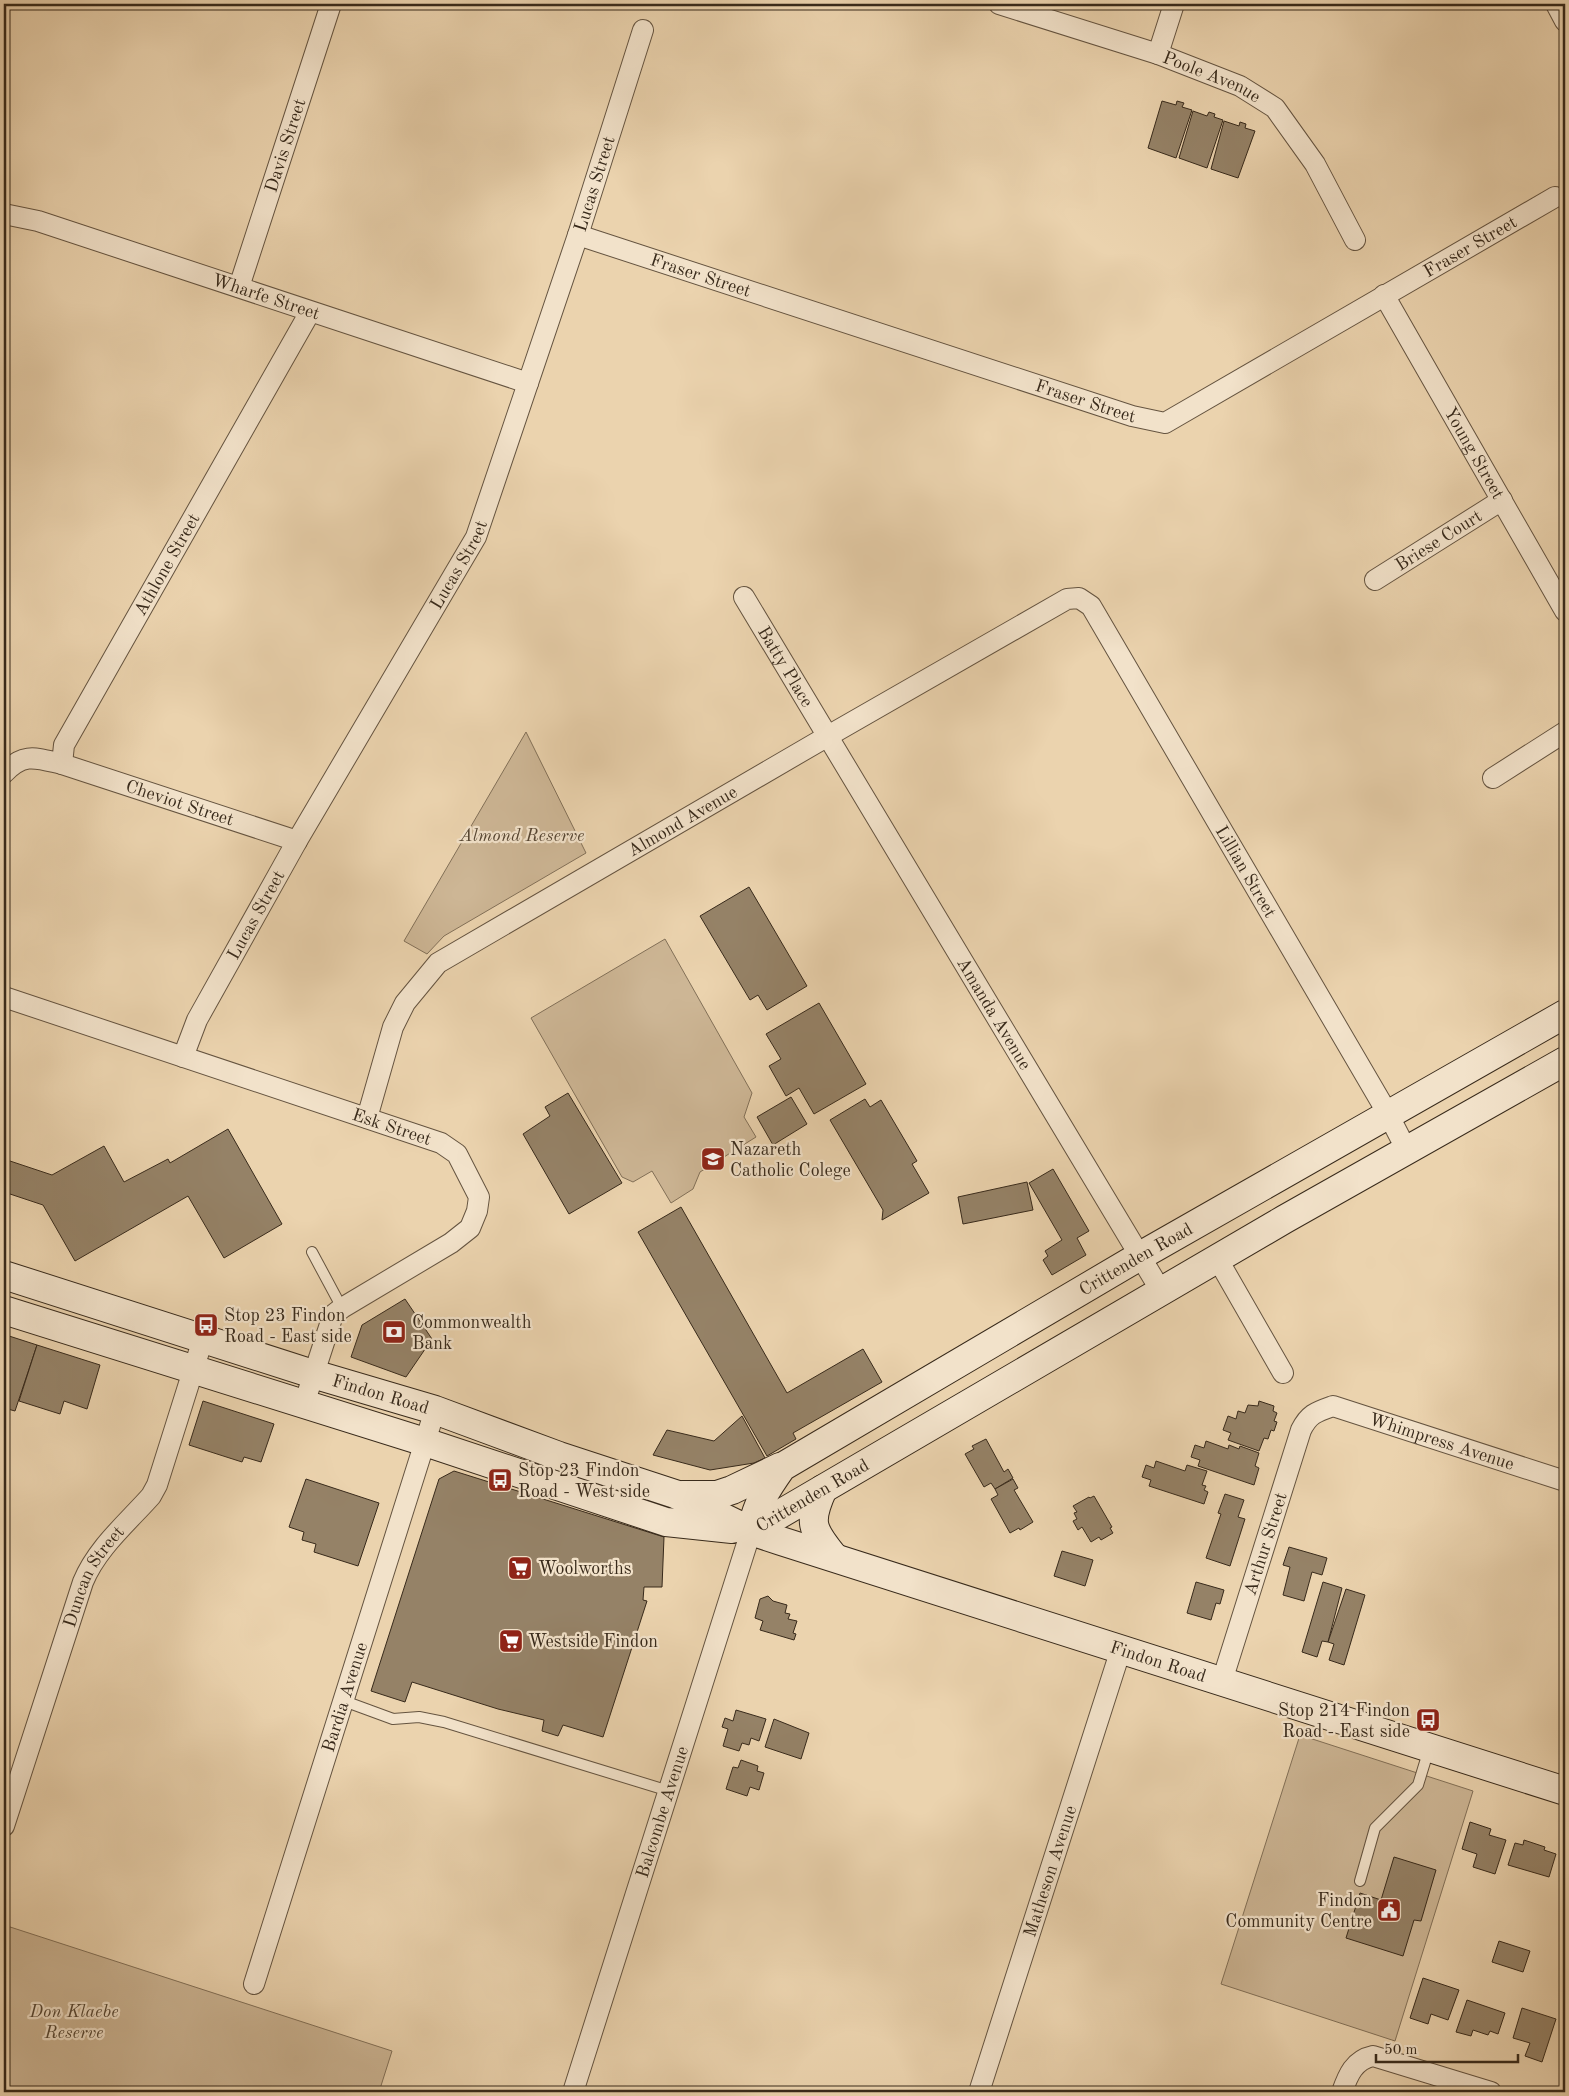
<svg xmlns="http://www.w3.org/2000/svg" width="1569" height="2096" font-family="'Old Standard TT',serif">
	<style>
		.green { fill: #cdb695; stroke: #827058 }
		.building { fill: #958267; stroke: #382a1b }
		.lines { fill: none; stroke-linecap: round; stroke-linejoin: round }
		.lane-casing { stroke: #655440; stroke-width: 12 }
		.street-casing { stroke: #655440; stroke-width: 22 }
		.secondary-casing { stroke: #382a1b; stroke-width: 30 }
		.lane { stroke: #f2e2ca; stroke-width: 10 }
		.street { stroke: #f2e2ca; stroke-width: 20 }
		.secondary { stroke: #f2e2ca; stroke-width: 28 }
		.labels { text-anchor: middle; stroke-width: 4.5; stroke-linejoin: round; paint-order: stroke }
		.street-label { font-size: 18px; fill: #382a1b; stroke: #f2e2ca }
		.park-label { font-size: 18px; font-style: italic; fill: #564633; stroke: #f2e2ca }
		.poi-label { font-size: 18px; fill: #382a1b; stroke: #f2e2ca; text-anchor: start }
	</style>
	<rect width="100%" height="100%" fill="#ebd3ae"/>
	<filter id="stains"><feTurbulence type="fractalNoise" baseFrequency=".004" numOctaves="4"/><feColorMatrix values="0 0 0 0 .2 0 0 0 0 .09 0 0 0 0 .02 0 0 0 .5 -.17"/></filter>
	<radialGradient id="worn" r=".72"><stop offset=".6" stop-color="#630" stop-opacity="0"/><stop offset="1" stop-color="#630" stop-opacity=".3"/></radialGradient>
	<g class="green">
		<path d="M526 732 586 853 444 936 427 954 404 941Z"/>
		<path d="M665 939 752 1093 744 1117 756 1137 700 1172 693 1189 671 1203 652 1171 633 1182 622 1177 531 1018Z"/>
		<path d="M1300 1735 1473 1791 1395 2041 1221 1984Z"/>
		<path d="M4 1925 392 2051 379 2092H4Z"/>
	</g>
	<g class="building">
		<path d="M1162 101 1176 105 1177 101 1184 103 1182 107 1192 110 1176 158 1148 148Z"/>
		<path d="M1193 111 1207 116 1209 112 1215 114 1214 117 1223 120 1207 168 1179 158Z"/>
		<path d="M1224 121 1239 126 1240 122 1246 124 1245 128 1255 131 1238 178 1211 169Z"/>
		<path d="M749 887 807 986 767 1010 758 995 750 1000 700 916Z"/>
		<path d="M819 1003 866 1084 814 1114 799 1088 786 1096 769 1066 781 1059 766 1034Z"/>
		<path d="M568 1093 622 1183 569 1214 523 1134 550 1116 545 1107Z"/>
		<path d="M791 1097 807 1124 773 1145 757 1117Z"/>
		<path d="M865 1099 870 1107 881 1100 917 1161 912 1164 929 1193 882 1220 883 1210 830 1120Z"/>
		<path d="M228 1129 282 1224 224 1258 188 1196 75 1261 43 1205 4 1192V1159L52 1175 104 1146 124 1182 168 1159 170 1163Z"/>
		<path d="M1053 1169 1089 1231 1077 1238 1086 1255 1052 1275 1043 1260 1048 1256 1045 1251 1062 1240 1029 1183Z"/>
		<path d="M1027 1182 1033 1210 963 1224 958 1197Z"/>
		<path d="M681 1207 787 1393 863 1349 882 1382 793 1433 796 1439 767 1456 638 1232Z"/>
		<path d="M405 1299 432 1339 406 1377 351 1357 362 1325Z"/>
		<path d="M6 1335 37 1345 15 1411 4 1408V1342Z"/>
		<path d="M37 1345 100 1365 87 1409 64 1401 60 1414 19 1401Z"/>
		<path d="M203 1401 274 1424 261 1462 244 1457 242 1462 189 1445Z"/>
		<path d="M1259 1401 1274 1406 1273 1411 1277 1413 1274 1421 1277 1422 1274 1431 1271 1430 1268 1439 1264 1438 1259 1451 1228 1440 1231 1433 1223 1430 1228 1416 1236 1419 1238 1411 1245 1413 1248 1405 1258 1406Z"/>
		<path d="M742 1416 765 1458 754 1463 710 1470 653 1455 667 1430 714 1441Z"/>
		<path d="M986 1439 1004 1472 1008 1469 1013 1478 995 1489 991 1483 984 1487 965 1454 974 1449 972 1446Z"/>
		<path d="M1206 1441 1228 1449 1229 1445 1239 1449 1240 1446 1259 1453 1255 1466 1259 1468 1254 1485 1198 1466 1200 1460 1191 1457 1195 1445 1204 1448Z"/>
		<path d="M1156 1461 1185 1471 1187 1465 1207 1471 1202 1485 1206 1486 1204 1490 1208 1492 1204 1504 1149 1486 1151 1480 1142 1477 1146 1465 1154 1468Z"/>
		<path d="M454 1471 664 1537 662 1587H644L643 1600 647 1601 603 1737 563 1725 558 1736 542 1731 544 1720 498 1709 412 1682 405 1702 371 1691 439 1479Z"/>
		<path d="M306 1479 379 1503 358 1566 314 1552 316 1544 302 1540 304 1532 289 1527Z"/>
		<path d="M1013 1479 1018 1488 1014 1490 1033 1522 1020 1530 1019 1528 1010 1533 991 1499 998 1495 995 1489Z"/>
		<path d="M1225 1494 1244 1500 1238 1517 1245 1519 1230 1566 1206 1558 1221 1514 1218 1513Z"/>
		<path d="M1094 1496 1112 1527 1110 1528 1113 1533 1101 1540 1099 1537 1091 1542 1082 1527 1078 1530 1073 1521 1077 1519 1074 1513 1077 1512 1073 1506 1089 1497 1090 1498Z"/>
		<path d="M1289 1547 1327 1558 1322 1575 1312 1572 1304 1601 1283 1595 1290 1567 1283 1565Z"/>
		<path d="M1062 1551 1093 1560 1085 1586 1054 1576Z"/>
		<path d="M1196 1582 1224 1590 1220 1604 1216 1603 1211 1620 1187 1613Z"/>
		<path d="M1323 1582 1342 1588 1328 1642 1322 1641 1317 1657 1302 1652Z"/>
		<path d="M1346 1589 1365 1595 1344 1665 1329 1660 1334 1644 1328 1642Z"/>
		<path d="M768 1596 773 1601 787 1605 785 1613 790 1614 788 1619 797 1621 793 1633 796 1634 794 1640 760 1630 763 1621 755 1618 760 1599Z"/>
		<path d="M736 1710 766 1719 759 1741 751 1738 749 1745 742 1743 739 1751 723 1746 728 1729 722 1727 725 1718 733 1721Z"/>
		<path d="M774 1719 809 1733 801 1759 765 1747Z"/>
		<path d="M741 1760 758 1766 757 1771 764 1773 759 1790 750 1787 747 1796 726 1789 733 1767 738 1768Z"/>
		<path d="M1470 1822 1491 1829 1489 1835 1506 1840 1495 1874 1473 1867 1477 1854 1462 1849Z"/>
		<path d="M1524 1840 1545 1847 1544 1850 1556 1854 1549 1877 1508 1865 1515 1843 1523 1845Z"/>
		<path d="M1394 1857 1436 1870 1421 1921 1414 1920 1403 1956 1346 1938 1360 1893 1381 1900Z"/>
		<path d="M1499 1941 1530 1951 1523 1972 1492 1962Z"/>
		<path d="M1423 1978 1459 1990 1448 2020 1431 2014 1428 2024 1410 2018Z"/>
		<path d="M1467 2000 1505 2013 1498 2034 1490 2031 1488 2035 1473 2030 1471 2036 1456 2032Z"/>
		<path d="M1522 2008 1556 2019 1542 2062 1525 2056 1530 2043 1513 2038Z"/>
	</g>
	<g class="lines">
		<defs>
			<g id="lane">
				<path d="M312 1252 342 1308"/>
				<path d="M344 1701 393 1719 419 1717 444 1722 669 1791"/>
				<path d="M1360 1881 1375 1828 1418 1785 1429 1749"/>
			</g>
			<g id="street">
				<path id="s1" d="M999 4 1158 54 1240 86 1275 108 1315 164 1355 240"/>
				<path d="M1556 4 1565 21"/>
				<path d="M1158 54 1174 4"/>
				<path id="s2" d="M4 214 38 221 528 383"/>
				<path id="s3" d="M578 235 1132 416 1165 423 1555 197"/>
				<path id="s4" d="M239 287 331 4"/>
				<path id="s5" d="M1384 295 1565 611"/>
				<path id="s6" d="M1375 580 1502 500"/>
				<path id="s7" d="M744 597 1161 1291"/>
				<path id="s8" d="M62 764 297 841"/>
				<path id="s9" d="M4 773C24 752 36 758 62 764L64 745 310 312"/>
				<path d="M1493 778 1565 732"/>
				<path id="s10" d="M4 997 441 1143 457 1154 479 1197 477 1211 470 1228 451 1243 342 1308 333 1315 304 1404"/>
				<path id="s11" d="M183 1057 197 1020 297 841 476 537 578 235 643 30"/>
				<path id="s12" d="M367 1118 393 1027 405 1003 438 963 828 736 1067 599 1079 598 1091 606 1388 1114 1406 1149"/>
				<path d="M1217 1258 1283 1373"/>
				<path id="s13" d="M1222 1681 1301 1430C1309 1414 1316 1412 1333 1406L1565 1481"/>
				<path id="s14" d="M4 1826 83 1582C97 1548 127 1523 151 1496L157 1485 203 1339"/>
				<path id="s15" d="M254 1984 435 1410"/>
				<path id="s16" d="M573 2092 751 1531"/>
				<path id="s17" d="M979 2092 1121 1649"/>
				<path d="M1342 2092C1348 2075 1354 2060 1373 2056L1491 2092"/>
			</g>
			<g id="secondary">
				<path id="s18" d="M4 1275 313 1374 435 1410 559 1456 675 1494 751 1531 781 1541 1565 1791"/>
				<path d="M4 1310 425 1442 666 1522 732 1529"/>
				<path d="M823 1489C808 1522 811 1529 834 1557"/>
				<path d="M682 1495H717L732 1490 780 1467"/>
				<path id="s19" d="M751 1531C758 1502 765 1491 782 1467L1140 1256 1565 1014"/>
				<path id="s20" d="M751 1531 1285 1219 1565 1061"/>
			</g>
		</defs>
		<use href="#lane" class="lane-casing"/>
		<use href="#street" class="street-casing"/>
		<use href="#secondary" class="secondary-casing"/>
		<use href="#lane" class="lane"/>
		<use href="#street" class="street"/>
		<use href="#secondary" class="secondary"/>
	</g>
	<defs>
		<symbol id="school-square" viewBox="-11 -11 22 22"><rect x="-9" y="-9" width="18" height="18" rx="4" fill="#8f2418" stroke="#f2e2ca"/><path d="M0-5L7-2L0 1L-7-2ZM-4 1L0 2.5L4 1V4Q0 6-4 4Z" fill="#fff"/></symbol>
		<symbol id="bus-square" viewBox="-11 -11 22 22"><rect x="-9" y="-9" width="18" height="18" rx="4" fill="#8f2418" stroke="#f2e2ca"/><path d="M-5-6H5V4H4V6H2V4H-2V6H-4V4H-5ZM-3.5-4V0h7V-4ZM-3.5 1.2v1.5H-2V1.2ZM2 1.2v1.5H3.5V1.2Z" fill="#fff"/></symbol>
		<symbol id="bank-square" viewBox="-11 -11 22 22"><rect x="-9" y="-9" width="18" height="18" rx="4" fill="#8f2418" stroke="#f2e2ca"/><path d="M-6-4H6V4H-6ZM0-2.3a2.3 2.3 0 1 0 0 4.6a2.3 2.3 0 1 0 0-4.6Z" fill="#fff"/></symbol>
		<symbol id="supermarket-square" viewBox="-11 -11 22 22"><rect x="-9" y="-9" width="18" height="18" rx="4" fill="#8f2418" stroke="#f2e2ca"/><path d="M-6-5.5h2.5l.6 2H6L4.5 2H-2.5L-4.4-4H-6ZM-1.5 3.2a1.3 1.3 0 1 0 .1 0ZM3 3.2a1.3 1.3 0 1 0 .1 0Z" fill="#fff"/></symbol>
		<symbol id="civic-square" viewBox="-11 -11 22 22"><rect x="-9" y="-9" width="18" height="18" rx="4" fill="#8f2418" stroke="#f2e2ca"/><path d="M-.6-6.5H3V-4.5H.6V-3L4-1V1h2V6H-6V1h2V-1L-.6-3ZM-1.2 2.5V6h2.4V2.5Z" fill="#fff"/></symbol>
	</defs>
	<g fill-rule="evenodd">
		<use href="#school-square" x="699" y="1145" width="28" height="28"/>
		<use href="#bus-square" x="192" y="1311" width="28" height="28"/>
		<use href="#bank-square" x="380" y="1318" width="28" height="28"/>
		<use href="#bus-square" x="486" y="1466" width="28" height="28"/>
		<use href="#supermarket-square" x="506" y="1554" width="28" height="28"/>
		<use href="#supermarket-square" x="497" y="1627" width="28" height="28"/>
		<use href="#bus-square" x="1414" y="1706" width="28" height="28"/>
		<use href="#civic-square" x="1375" y="1896" width="28" height="28"/>
	</g>
	<g class="labels">
		<g class="street-label">
			<text dy="6" stroke="none"><textPath href="#s1" startOffset="225">Poole Avenue</textPath></text>
			<text dy="6" stroke="none"><textPath href="#s4" startOffset="149">Davis Street</textPath></text>
			<text dy="6" stroke="none"><textPath href="#s11" startOffset="970">Lucas Street</textPath></text>
			<text dy="6" stroke="none"><textPath href="#s3" startOffset="969">Fraser Street</textPath></text>
			<text dy="6" stroke="none"><textPath href="#s3" startOffset="129">Fraser Street</textPath></text>
			<text dy="6" stroke="none"><textPath href="#s2" startOffset="275">Wharfe Street</textPath></text>
			<text dy="6" stroke="none"><textPath href="#s3" startOffset="534">Fraser Street</textPath></text>
			<text dy="6" stroke="none"><textPath href="#s5" startOffset="182">Young Street</textPath></text>
			<text dy="6" stroke="none"><textPath href="#s6" startOffset="75">Briese Court</textPath></text>
			<text dy="6" stroke="none"><textPath href="#s11" startOffset="565">Lucas Street</textPath></text>
			<text dy="6" stroke="none"><textPath href="#s9" startOffset="290">Athlone Street</textPath></text>
			<text dy="6" stroke="none"><textPath href="#s7" startOffset="81">Batty Place</textPath></text>
			<text dy="6" stroke="none"><textPath href="#s8" startOffset="124">Cheviot Street</textPath></text>
			<text dy="6" stroke="none"><textPath href="#s12" startOffset="456">Almond Avenue</textPath></text>
			<text dy="6" stroke="none"><textPath href="#s12" startOffset="1234">Lillian Street</textPath></text>
			<text dy="6" stroke="none"><textPath href="#s11" startOffset="160">Lucas Street</textPath></text>
			<text dy="6" stroke="none"><textPath href="#s7" startOffset="486">Amanda Avenue</textPath></text>
			<text dy="6" stroke="none"><textPath href="#s10" startOffset="409">Esk Street</textPath></text>
			<text dy="6" stroke="none"><textPath href="#s19" startOffset="482">Crittenden Road</textPath></text>
			<text dy="6" stroke="none"><textPath href="#s18" startOffset="395">Findon Road</textPath></text>
			<text dy="6" stroke="none"><textPath href="#s13" startOffset="419">Whimpress Avenue</textPath></text>
			<text dy="6" stroke="none"><textPath href="#s20" startOffset="71">Crittenden Road</textPath></text>
			<text dy="6" stroke="none"><textPath href="#s13" startOffset="144">Arthur Street</textPath></text>
			<text dy="6" stroke="none"><textPath href="#s14" startOffset="266">Duncan Street</textPath></text>
			<text dy="6" stroke="none"><textPath href="#s18" startOffset="1218">Findon Road</textPath></text>
			<text dy="6" stroke="none"><textPath href="#s15" startOffset="301">Bardia Avenue</textPath></text>
			<text dy="6" stroke="none"><textPath href="#s16" startOffset="294">Balcombe Avenue</textPath></text>
			<text dy="6" stroke="none"><textPath href="#s17" startOffset="232">Matheson Avenue</textPath></text>
		</g>
		<g class="park-label">
			<text x="522" y="841">Almond Reserve</text>
			<text x="74" y="2017">Don Klaebe<tspan x="74" dy="21">Reserve</tspan></text>
		</g>
		<g class="poi-label">
			<text x="730" y="1155">Nazareth<tspan x="730" dy="21">Catholic Colege</tspan></text>
			<text x="224" y="1321">Stop 23 Findon<tspan x="224" dy="21">Road - East side</tspan></text>
			<text x="412" y="1328">Commonwealth<tspan x="412" dy="21">Bank</tspan></text>
			<text x="518" y="1476">Stop 23 Findon<tspan x="518" dy="21">Road - West side</tspan></text>
			<text x="538" y="1574">Woolworths</text>
			<text x="528" y="1647">Westside Findon</text>
			<text x="1410" y="1716" text-anchor="end">Stop 214 Findon<tspan x="1410" dy="21">Road - East side</tspan></text>
			<text x="1372" y="1906" text-anchor="end">Findon<tspan x="1372" dy="21">Community Centre</tspan></text>
		</g>
	</g>
	<rect width="1569" height="2096" fill="none" stroke="#ebd3ae" stroke-width="20"/>
	<rect x="5" y="5" width="1559" height="2086" fill="none" stroke="#382a1b" stroke-width="2.5"/>
	<rect x="10" y="10" width="1549" height="2076" fill="none" stroke="#382a1b"/>
	<path d="M1376 2054v8h142v-8" fill="none" stroke="#382a1b" stroke-width="2.5"/>
	<text x="1384" y="2054" font-size="15" fill="#382a1b" stroke="#f2e2ca" stroke-width="4" paint-order="stroke">50 m</text>
	<rect width="100%" height="100%" filter="url(#stains)"/>
	<rect width="100%" height="100%" fill="url(#worn)"/>
</svg>
